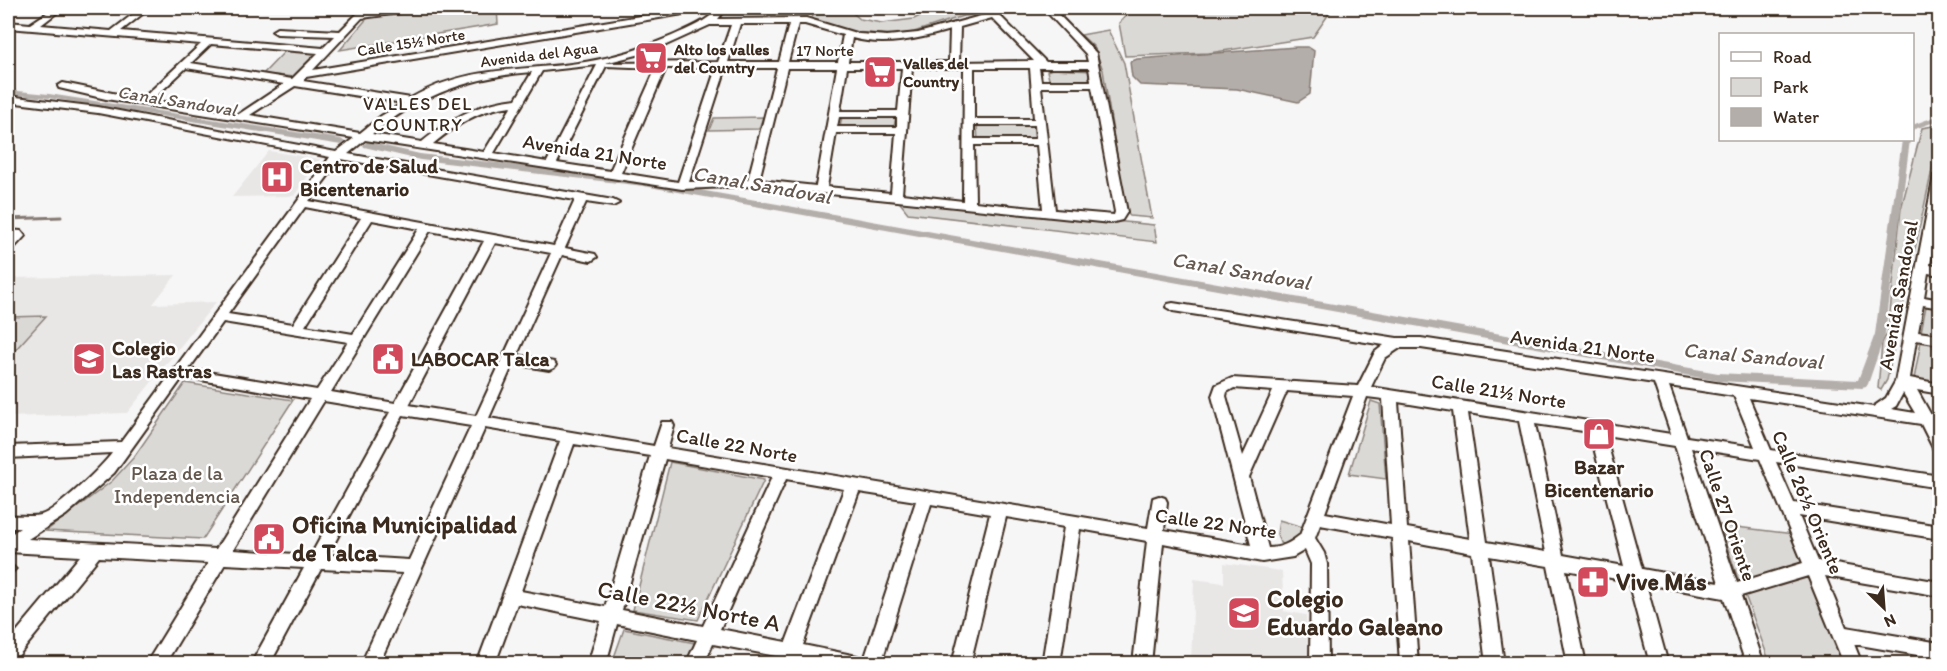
<svg xmlns="http://www.w3.org/2000/svg" width="1947" height="671" font-family="Itim,sans-serif">
	<style>
		.built { fill: #e9e7e6 }
		.green { fill: #dbd9d6; stroke: #8b827a; stroke-width: 1.5 }
		.water { fill: #b4aeaa; stroke: #847972; stroke-width: 1.5 }
		.lines { fill: none; stroke-linecap: round; stroke-linejoin: round }
		.stream { stroke: #847972; stroke-width: 3 }
		.canal { fill: #b4aeaa; fill-rule: evenodd }
		.minor-casing { stroke: #3b2a1e; stroke-width: 4 }
		.minor { fill: #fff; fill-rule: evenodd }
		.shaded-wall { fill: #8d8887; stroke: #3b2a1e; stroke-width: 1.5 }
		.labels { text-anchor: middle; stroke-width: 5; stroke-linejoin: round; paint-order: stroke }
		.far-street-label { font-size: 16px; fill: #3b2a1e; stroke: #fff }
		.far-poi-label { font-size: 16px; font-weight: bold; fill: #3b2a1e; stroke: #fff; text-anchor: start }
		.far-water-label { font-size: 18px; font-style: italic; fill: #65584f; stroke: #fff }
		.far-neighbourhood-label { font-size: 18px; letter-spacing: 1.5px; fill: #3b2a1e; stroke: #fff }
		.street-label { font-size: 20px; fill: #3b2a1e; stroke: #fff }
		.poi-label { font-size: 20px; font-weight: bold; fill: #3b2a1e; stroke: #fff; text-anchor: start }
		.park-label { font-size: 20px; fill: #63564c; stroke: #fff }
		.water-label { font-size: 21px; font-style: italic; fill: #65584f; stroke: #fff }
		.near-poi-label { font-size: 24px; font-weight: bold; fill: #3b2a1e; stroke: #fff; text-anchor: start }
		.near-street-label { font-size: 24px; fill: #3b2a1e; stroke: #fff }
	</style>
	<rect width="100%" height="100%" fill="#f7f6f6"/>
	<filter id="ink" filterUnits="userSpaceOnUse"><feTurbulence type="fractalNoise" baseFrequency=".0167" numOctaves="2"/><feDisplacementMap in="SourceGraphic" scale="12" xChannelSelector="R" yChannelSelector="G"/><feConvolveMatrix kernelMatrix="1 2 1 2 8 2 1 2 1" color-interpolation-filters="sRGB"/></filter>
	<g filter="url(#ink)">
		<g class="built">
			<path d="M269 151 320 159 294 196 232 197Z"/>
			<path d="M176 275 153 304 216 302 127 413 8 417V278Z"/>
			<path d="M1224 563 1282 571 1284 611 1306 615 1309 663H1191L1194 579 1224 583Z"/>
		</g>
		<g class="green">
			<path d="M417 8H497L498 24 340 50 370 15Z"/>
			<path d="M814 8H847L860 19 882 23 914 19 935 8H976L983 14 963 16 914 32 897 35 852 32 812 20Z"/>
			<path d="M1133 8H1333L1313 37 1209 53 1125 56 1119 23Z"/>
			<path d="M1108 30 1124 63 1152 218 1130 216 1126 212 1103 70 1094 47 1081 35Z"/>
			<path d="M285 51 317 53 294 77 263 74Z"/>
			<path d="M1052 69 1093 71V83H1050L1047 71Z"/>
			<path d="M842 116H896L894 127 840 128Z"/>
			<path d="M763 117 759 129 709 130 714 118Z"/>
			<path d="M1939 125V137L1887 380 1881 390 1878 388 1882 343 1888 331 1901 209 1922 128Z"/>
			<path d="M977 126H1034L1036 141H978Z"/>
			<path d="M897 199 1154 225 1157 242 908 213Z"/>
			<path d="M1926 306 1939 309V334L1921 332Z"/>
			<path d="M46 316 8 358V317Z"/>
			<path d="M1921 341 1931 343 1939 360V383L1914 379Z"/>
			<path d="M185 383 293 400 203 539 46 531 112 481 134 457Z"/>
			<path d="M1371 401 1380 404 1386 479 1349 474Z"/>
			<path d="M670 462 764 480 698 620 633 610Z"/>
			<path d="M1279 520 1306 528 1299 542 1289 546 1280 543 1277 534Z"/>
			<path d="M1720 525 1794 534 1805 564 1739 582Z"/>
			<path d="M1812 575 1847 663H1770L1745 595Z"/>
			<path d="M624 629 695 643 686 663H612Z"/>
		</g>
		<path class="water" d="M1296 47H1308L1314 51 1310 94 1298 102 1237 89 1140 85 1132 77 1130 62 1137 59Z"/>
		<g class="lines">
			<path class="stream" d="M8 219 61 217"/>
			<g class="canal">
				<path d="M8 90 49 94 341 139 345 142 341 145 49 98 8 94Z"/>
				<path d="M1940 115V120L1912 130V125Z"/>
				<path d="M1902 140H1910L1885 334 1868 384 1866 387 1862 388 1718 381 644 186 420 160 364 147 363 145 367 142 420 154 644 180 1718 373 1858 380 1875 334Z"/>
			</g>
			<defs>
				<g id="minor">
					<path d="M54 8H63L41 25 111 31 141 8H150L121 31 323 48 335 36 277 34 272 31 277 28 340 31 363 8H371L368 12 399 8H419L415 11 362 18 313 70 688 8H705L701 11 306 77 303 81 411 98C468 64 524 72 585 62 615 57 644 48 672 36 690 28 706 22 719 8H727L718 19 806 18 859 34 887 36 918 33 988 14 984 9 992 8 1046 62H1088L1086 54 1043 8H1052L1096 53 1127 212 1122 220 1110 223 753 186 682 189 365 140 348 154 613 200 619 203 613 206 586 202 565 248 595 254 597 257 591 261 562 255 517 355 554 362 556 365 554 368 549 370 513 364 489 418 654 446 662 422H672L674 426 668 448 1148 528 1153 498 1159 496 1165 498 1167 502 1164 530 1251 545 1212 396 1216 385 1232 378 1358 386 1375 352 1384 345 1173 311 1166 307 1168 304 1173 303 1397 338H1421L1873 407 1886 398 1895 382 1934 175 1940 172V210L1930 265 1940 267V275L1928 273 1924 297 1940 300V308L1923 305 1918 332 1940 335V344L1916 340 1910 378 1940 384V394L1917 390 1931 415 1940 417V427H1937L1940 432V453L1935 452 1921 424 1749 398 1771 450 1940 476V488L1776 462 1794 503 1940 526V539L1799 516 1818 561 1940 582V596L1825 576 1846 627 1940 643V659L1854 644 1862 664H1844L1808 576 1741 596 1764 664H1746L1724 598 1646 584 1668 664H1650L1628 581 1566 570 1586 664H1568L1548 566 1489 556 1504 664H1486L1472 553 1409 541 1418 664H1400L1392 538 1320 525 1315 538 1324 553 1327 564 1328 664H1310L1311 564 1305 550 1293 557 1262 562 1163 543 1151 664H1133L1147 541 1080 529 1060 664H1042L1064 527 1006 517 970 664H952L990 514 931 504 881 664H814L797 660 796 664H778L781 657 713 644 704 664H686L697 640 617 624 606 664H588L601 621 517 604 495 664H477L560 441 485 428 379 664H361L403 573 321 569 270 664H251L304 568 225 564 165 664H146L208 563 99 557 14 661 8 663V642L80 556 8 552V536L20 528H8V516C18 515 31 517 41 515 56 511 102 467 112 453L8 458V446L121 442 330 157 98 113 8 102V96L98 107 336 152 354 138 106 99 59 88 58 86 63 83 142 99 201 44 8 28V22L30 24ZM992 18 1034 61 959 62 960 27ZM740 24H789L779 62H728ZM798 24H805L843 35 838 62H788ZM710 25H731L718 62 605 63 653 51ZM950 30 949 62H848L852 38C884 47 919 39 950 30ZM211 44 318 53 292 79 191 63ZM597 65 547 162 494 153 542 71ZM606 66 656 68 610 171 557 163ZM186 68 284 84 239 114 152 100ZM666 68H716L678 182 621 173ZM726 68H777L748 180 689 182ZM787 68H837L816 186 759 180ZM847 68H902L898 111H840ZM912 68H964L963 201 902 194ZM974 68H1030L1034 119H974ZM1039 68H1089L1091 81H1041ZM532 72 516 99C478 103 451 118 422 142L372 134C420 95 470 77 532 72ZM295 86 403 103 381 116 360 133 250 115ZM1041 87H1092L1115 212 1114 215 1055 210ZM512 106 484 152 433 144C457 124 480 109 512 106ZM839 117H897V127H837ZM974 125H1035L1036 139H974ZM836 133H896L891 193 827 187ZM974 145H1037L1043 209 975 202ZM341 159 575 200 554 246 309 201ZM305 207 361 218 293 324 228 314ZM372 220 419 229 353 334 305 326ZM430 231 484 241 395 403 331 392ZM495 243 551 253 476 416 409 405ZM223 322 348 342 317 390 189 369ZM1400 348H1421L1654 383 1671 434 1371 387 1385 358ZM183 377 310 399 216 549 28 539 66 515 114 473ZM1669 386 1734 396 1755 447 1687 437ZM1234 388 1273 391 1243 456 1226 396 1227 392ZM1287 391 1353 396 1300 535C1290 543 1281 548 1268 548L1249 477ZM1903 393 1915 413 1891 409 1896 406ZM1367 397 1383 399 1391 525 1325 513ZM324 401 390 412 311 555 233 550ZM1398 402 1453 411 1470 539 1407 528ZM1468 413 1519 421 1546 552 1487 542ZM403 415 471 426 409 560 328 555ZM1535 424 1590 432 1624 566 1563 555ZM1605 435 1675 446 1719 583 1642 569ZM574 444 650 456 605 607 521 591ZM1691 448 1760 459 1803 563 1737 583ZM665 459 772 477 703 626 622 610ZM786 479 844 489 786 642 720 629ZM859 492 916 501 864 660 857 656 803 645Z"/>
					<path d="M8 230 21 231 25 236 12 250 8 251V241L10 238H8Z"/>
				</g>
			</defs>
			<use href="#minor" class="minor-casing"/>
			<use href="#minor" class="minor"/>
		</g>
		<g class="shaded-wall">
			<path d="M8 560 17 569 8 578Z"/>
			<path d="M8 586 13 591 8 596Z"/>
		</g>
	</g>
	<defs>
		<symbol id="supermarket-square" viewBox="-11 -11 22 22"><rect x="-9" y="-9" width="18" height="18" rx="4" fill="#d1495b" stroke="#fff"/><path d="M-6-5.5h2.5l.6 2H6L4.5 2H-2.5L-4.4-4H-6ZM-1.5 3.2a1.3 1.3 0 1 0 .1 0ZM3 3.2a1.3 1.3 0 1 0 .1 0Z" fill="#fff"/></symbol>
		<symbol id="hospital-square" viewBox="-11 -11 22 22"><rect x="-9" y="-9" width="18" height="18" rx="4" fill="#d1495b" stroke="#fff"/><path d="M-5-5h3v3.5h4V-5h3V5h-3V1.5h-4V5h-3Z" fill="#fff"/></symbol>
		<symbol id="school-square" viewBox="-11 -11 22 22"><rect x="-9" y="-9" width="18" height="18" rx="4" fill="#d1495b" stroke="#fff"/><path d="M0-5L7-2L0 1L-7-2ZM-4 1L0 2.5L4 1V4Q0 6-4 4Z" fill="#fff"/></symbol>
		<symbol id="civic-square" viewBox="-11 -11 22 22"><rect x="-9" y="-9" width="18" height="18" rx="4" fill="#d1495b" stroke="#fff"/><path d="M-.6-6.5H3V-4.5H.6V-3L4-1V1h2V6H-6V1h2V-1L-.6-3ZM-1.2 2.5V6h2.4V2.5Z" fill="#fff"/></symbol>
		<symbol id="shop-square" viewBox="-11 -11 22 22"><rect x="-9" y="-9" width="18" height="18" rx="4" fill="#d1495b" stroke="#fff"/><path d="M-5-2.5h2.3a2.7 3.5 0 0 1 5.4 0H5L5.5 6h-11ZM-1.5-2.5h3a1.5 2.3 0 0 0-3 0Z" fill="#fff"/></symbol>
		<symbol id="pharmacy-square" viewBox="-11 -11 22 22"><rect x="-9" y="-9" width="18" height="18" rx="4" fill="#d1495b" stroke="#fff"/><path d="M-2-6h4v4h4v4h-4v4h-4v-4h-4v-4h4Z" fill="#fff"/></symbol>
	</defs>
	<g fill-rule="evenodd">
		<use href="#supermarket-square" x="632" y="39" width="38" height="38"/>
		<use href="#supermarket-square" x="861" y="53" width="38" height="38"/>
		<use href="#hospital-square" x="258" y="158" width="38" height="38"/>
		<use href="#school-square" x="70" y="340" width="38" height="38"/>
		<use href="#civic-square" x="369" y="340" width="38" height="38"/>
		<use href="#shop-square" x="1580" y="415" width="38" height="38"/>
		<use href="#civic-square" x="250" y="520" width="38" height="38"/>
		<use href="#pharmacy-square" x="1574" y="563" width="38" height="38"/>
		<use href="#school-square" x="1225" y="594" width="38" height="38"/>
	</g>
	<g class="labels">
		<g class="far-street-label">
			<text transform="translate(411 42) rotate(-9)" y="6">Calle 15½ Norte</text>
			<text x="825" y="56">17 Norte</text>
			<text transform="translate(539 54) rotate(-7)" y="6">Avenida del Agua</text>
		</g>
		<g class="far-poi-label">
			<text x="674" y="55">Alto los valles<tspan x="674" dy="18">del Country</tspan></text>
			<text x="903" y="69">Valles del<tspan x="903" dy="18">Country</tspan></text>
		</g>
		<g class="far-water-label">
			<text transform="translate(177 101) rotate(9)" y="6">Canal Sandoval</text>
		</g>
		<g class="far-neighbourhood-label">
			<text x="418" y="110">VALLES DEL<tspan x="418" dy="21">COUNTRY</tspan></text>
		</g>
		<g class="street-label">
			<text transform="translate(595 152) rotate(9)" y="7">Avenida 21 Norte</text>
			<text transform="translate(1898 295) rotate(-80)" y="7">Avenida Sandoval</text>
			<text transform="translate(1583 346) rotate(8)" y="7">Avenida 21 Norte</text>
			<text transform="translate(1499 391) rotate(9)" y="7">Calle 21½ Norte</text>
			<text transform="translate(737 445) rotate(10)" y="7">Calle 22 Norte</text>
			<text transform="translate(1808 502) rotate(67)" y="7">Calle 26½ Oriente</text>
			<text transform="translate(1728 515) rotate(71)" y="7">Calle 27 Oriente</text>
			<text transform="translate(1216 523) rotate(8)" y="7">Calle 22 Norte</text>
		</g>
		<g class="poi-label">
			<text x="300" y="173">Centro de Salud<tspan x="300" dy="23">Bicentenario</tspan></text>
			<text x="112" y="355">Colegio<tspan x="112" dy="23">Las Rastras</tspan></text>
			<text x="411" y="366">LABOCAR Talca</text>
			<text x="1599" y="474" text-anchor="middle">Bazar<tspan x="1599" dy="23">Bicentenario</tspan></text>
		</g>
		<g class="park-label">
			<text x="177" y="480">Plaza de la<tspan x="177" dy="23">Independencia</tspan></text>
		</g>
		<g class="water-label">
			<text transform="translate(762 185) rotate(10)" y="7">Canal Sandoval</text>
			<text transform="translate(1241 271) rotate(10)" y="7">Canal Sandoval</text>
			<text transform="translate(1753 356) rotate(5)" y="7">Canal Sandoval</text>
		</g>
		<g class="near-poi-label">
			<text x="292" y="533">Oficina Municipalidad<tspan x="292" dy="28">de Talca</tspan></text>
			<text x="1616" y="590">Vive Más</text>
			<text x="1267" y="607">Colegio<tspan x="1267" dy="28">Eduardo Galeano</tspan></text>
		</g>
		<g class="near-street-label">
			<text transform="translate(689 606) rotate(11)" y="8">Calle 22½ Norte A</text>
		</g>
	</g>
	<rect width="1947" height="671" fill="none" stroke="#fff" stroke-width="30"/>
	<rect x="15" y="15" width="1917" height="641" fill="none" stroke="#3b2a1e" stroke-width="2" filter="url(#ink)"/>
	<rect x="1719" y="33" width="195" height="108" fill="#ffffff" stroke="#b1aaa5" stroke-width="1.5"/>
	<rect x="1731" y="52" width="30" height="9" fill="#ffffff" stroke="#b1aaa5" stroke-width="1.5"/>
	<text x="1773" y="63" font-size="18" fill="#3b2a1e">Road</text>
	<rect x="1731" y="78" width="30" height="18" fill="#dbd9d6" stroke="#b1aaa5" stroke-width="1.5"/>
	<text x="1773" y="93" font-size="18" fill="#3b2a1e">Park</text>
	<rect x="1731" y="108" width="30" height="18" fill="#b4aeaa" stroke="#b1aaa5" stroke-width="1.5"/>
	<text x="1773" y="123" font-size="18" fill="#3b2a1e">Water</text>
	<g transform="translate(1884 608) rotate(155)" stroke="#ffffff" stroke-width="4.5" paint-order="stroke">
	<path d="M0-4.5L10 22L0 15L-10 22Z" fill="#3b2a1e"/>
	<text y="-9" font-size="16" font-weight="bold" text-anchor="middle" fill="#3b2a1e">N</text>
	</g>
</svg>
